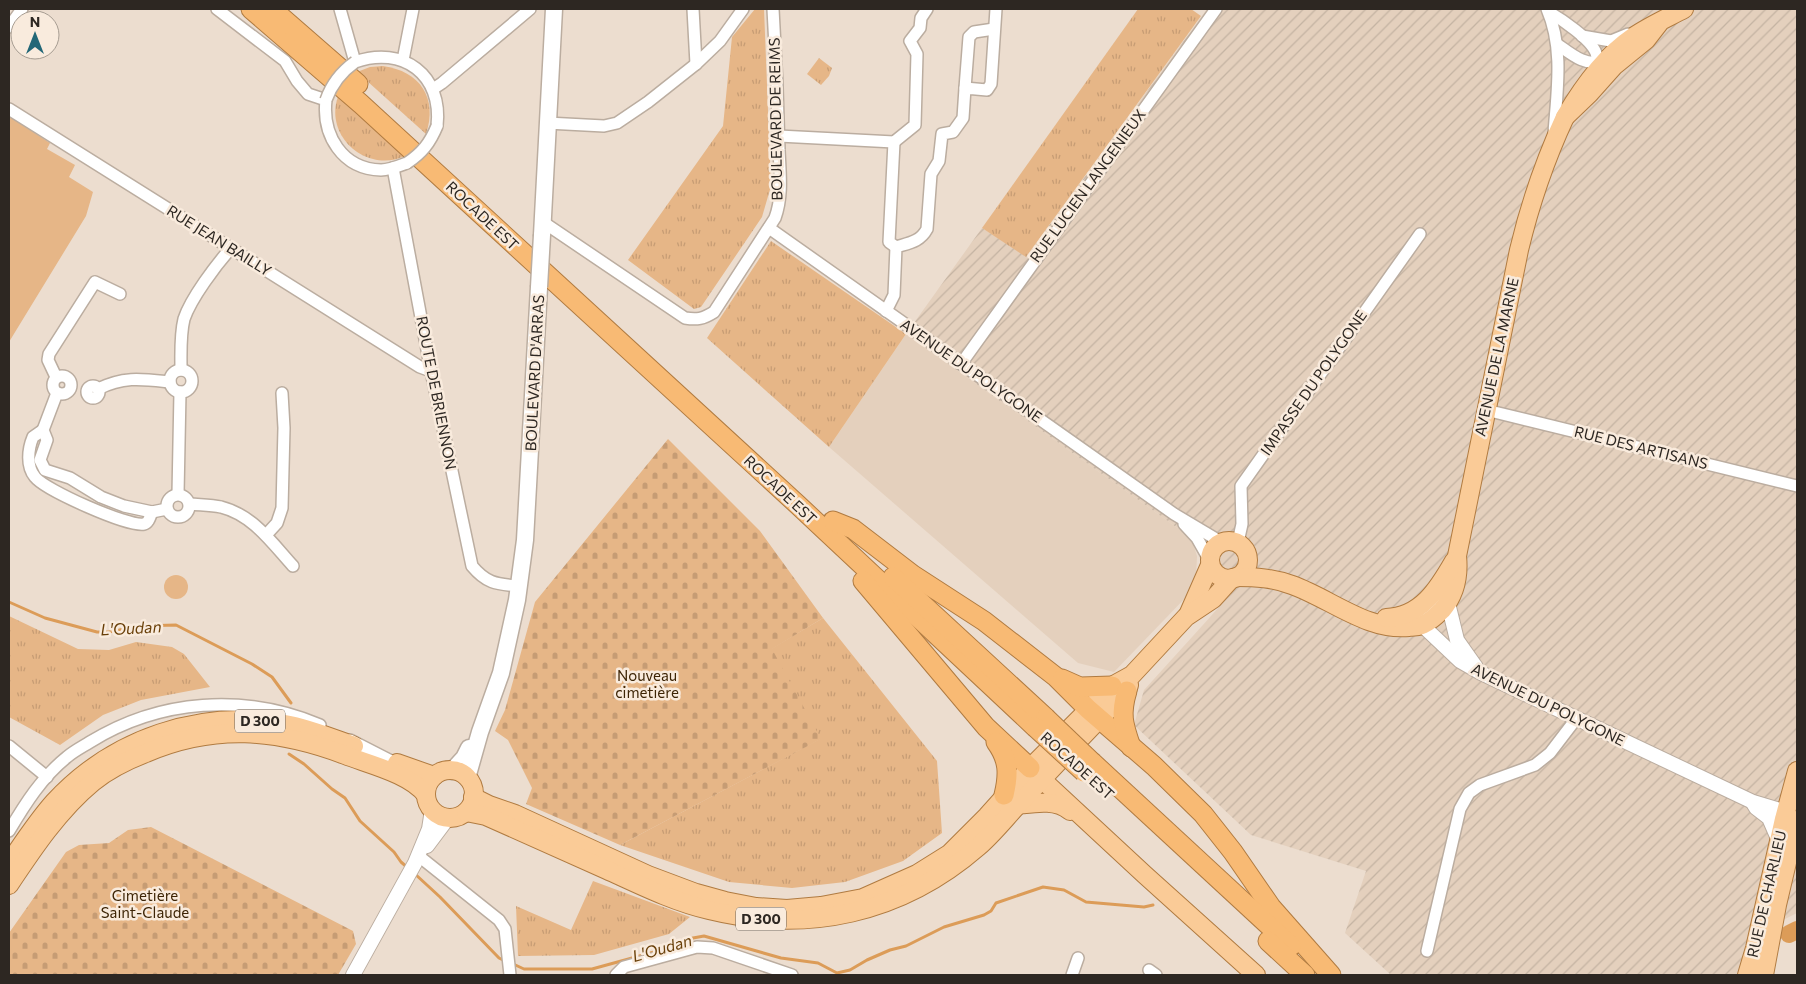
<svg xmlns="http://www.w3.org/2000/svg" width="1806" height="984" font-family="Commissioner,sans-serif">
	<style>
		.built { fill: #e4d0bd }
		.industrial { fill: url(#industrial-furrows) }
		.grass { fill: url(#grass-tufts) }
		.cemetery { fill: url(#cemetery-stones) }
		.pitch { fill: #e6b687 }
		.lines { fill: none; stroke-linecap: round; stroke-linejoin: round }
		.stream { stroke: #dc9c58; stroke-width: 3 }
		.river { stroke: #dc9c58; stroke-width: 18 }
		.minor-casing { stroke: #bbada0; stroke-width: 14 }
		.tertiary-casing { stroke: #bbada0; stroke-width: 16 }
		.secondary-casing { stroke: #bbada0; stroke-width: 19 }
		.primary-casing { stroke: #b07b41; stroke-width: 20 }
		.trunk-casing { stroke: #b07b41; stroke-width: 21 }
		.minor { stroke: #fff; stroke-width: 11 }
		.tertiary { stroke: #fff; stroke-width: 14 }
		.secondary { stroke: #fff; stroke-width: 16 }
		.primary { stroke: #facb97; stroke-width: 18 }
		.trunk { stroke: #f8ba74; stroke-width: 19 }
		.minor-bridge-casing { stroke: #bbada0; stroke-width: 14; stroke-linecap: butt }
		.secondary-bridge-casing { stroke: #bbada0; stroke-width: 19; stroke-linecap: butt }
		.trunk-bridge-casing { stroke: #b07b41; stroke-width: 21; stroke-linecap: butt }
		.minor-bridge { stroke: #fff; stroke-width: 11 }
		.secondary-bridge { stroke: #fff; stroke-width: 16 }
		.trunk-bridge { stroke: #f8ba74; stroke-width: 19 }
		.labels { text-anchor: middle; stroke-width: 5; stroke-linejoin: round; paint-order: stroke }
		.shield { fill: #f9ebdd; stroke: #6a625a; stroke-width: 1 }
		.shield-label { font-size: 14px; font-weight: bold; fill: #2d2722 }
		.street-label { font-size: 15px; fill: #2d2722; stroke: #f9ebdd }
		.park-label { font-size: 15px; fill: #3d2405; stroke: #f9ebdd }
		.water-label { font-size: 16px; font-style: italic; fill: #693f08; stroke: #f9ebdd }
	</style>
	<defs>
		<pattern id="industrial-furrows" width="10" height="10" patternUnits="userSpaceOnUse" patternTransform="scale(1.25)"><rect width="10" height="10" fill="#e4d0bd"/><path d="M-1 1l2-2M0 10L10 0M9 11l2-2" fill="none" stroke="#c4b3a2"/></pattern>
		<pattern id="grass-tufts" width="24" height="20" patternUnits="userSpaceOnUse" patternTransform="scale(1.25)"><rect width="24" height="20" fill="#e6b687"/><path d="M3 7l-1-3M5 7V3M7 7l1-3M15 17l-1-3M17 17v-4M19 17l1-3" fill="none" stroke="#c69c74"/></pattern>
		<pattern id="cemetery-stones" width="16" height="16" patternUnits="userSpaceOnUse" patternTransform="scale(1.25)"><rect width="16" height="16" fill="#e6b687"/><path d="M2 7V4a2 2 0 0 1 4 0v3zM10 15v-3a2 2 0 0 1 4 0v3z" fill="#c69c74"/></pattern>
	</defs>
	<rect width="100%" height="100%" fill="#ecddcf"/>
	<path class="built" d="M906 334 1186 534 1193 543 1197 556 1196 578 1189 594 1114 672 1078 663 829 447Z"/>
	<path class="industrial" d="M1207 9H1797V913L1781 921 1771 975H1391L1345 933 1366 871 1251 835 1134 725 1144 690 1231 594 1186 534 906 334 982 228 1027 256Z"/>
	<g class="grass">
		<path d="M755 9H764L771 186 762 217 701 307 694 309 628 260 723 126 732 37Z"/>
		<path d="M1138 9H1191L1201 16 1026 257 982 228Z"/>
		<path d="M819 58 832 68 829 76 821 85 807 74Z"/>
		<path d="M383 66C420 71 438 98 426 134L357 72 370 67Z"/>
		<path d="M339 94 405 156C366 174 322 135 339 94Z"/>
		<path d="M771 241 906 334 829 447 707 338Z"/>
		<path d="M9 616 78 649 109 650 136 642 172 647 184 654 210 687 141 700 103 715 60 745 9 717Z"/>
		<path d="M823 618 937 761 942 833 903 861 845 882 792 888 729 882 620 845 820 739 771 649Z"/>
		<path d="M593 881 690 917 669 934 594 955 518 956 516 906 571 930Z"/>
	</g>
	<g class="cemetery">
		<path d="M668 439 760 531 823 618 772 649 821 739 620 845 526 804 532 788 508 740 495 731 505 710 535 602Z"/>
		<path d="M151 827 353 931 356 944 338 975H9V933L66 852 79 845 109 843 128 830Z"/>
	</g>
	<g class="pitch">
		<path d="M9 116 50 143 47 149 75 165 69 177 93 192 86 216 9 342Z"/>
		<circle cx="176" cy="587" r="12"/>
	</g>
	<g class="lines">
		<g class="stream">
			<path d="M9 602 45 618 97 632H109L140 626 176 625 252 664 272 677 291 703"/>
			<path d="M289 754 304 764 332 789 345 798 360 821 394 852 401 862 408 868"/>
			<path d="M415 874 440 897 499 958 505 961"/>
			<path d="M511 963 524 969H592L654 952 693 938 704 936 781 958 818 963 837 973 850 970 867 960 890 950 906 946 944 927 984 915 991 911 996 903 1043 887 1064 890 1086 902 1144 907 1153 905"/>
		</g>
		<path class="river" d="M1789 934 1797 930"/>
		<defs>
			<g id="minor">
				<path d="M217 9 285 61 297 81 308 94 326 100C322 135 342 169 381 170 390 170 399 166 407 163"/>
				<path d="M340 9 355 62C403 45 443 75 437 126"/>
				<path d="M693 9 696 64"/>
				<path d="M1547 9C1564 48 1557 91 1554 133"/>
				<path d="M1549 12C1561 19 1591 39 1596 53 1598 59 1598 67 1598 73"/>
				<path d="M9 27 22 9"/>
				<path d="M1582 36 1611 41 1628 34"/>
				<path d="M1557 44C1570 53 1585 67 1602 61"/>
				<path d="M403 60 413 9"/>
				<path d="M965 88 969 37 974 32 994 29"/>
				<path d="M433 89 442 83 530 9"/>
				<path d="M9 109 420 367 431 371"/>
				<path d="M547 123 604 126 617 123 648 102 696 64 720 41 743 9"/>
				<path d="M779 136 894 142 915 125 917 54 910 41 920 28 921 18 927 9"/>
				<path d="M894 142 889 242 896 247"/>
				<path d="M393 168 431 371 472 566C487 584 497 584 518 586"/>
				<path d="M543 222 685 318C697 320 703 319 714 312L775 218C783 196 780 173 779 150 778 103 776 56 773 9"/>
				<path d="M769 228 1174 514 1221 542"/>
				<path d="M886 311 894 295 896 247C909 243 920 242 927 229L931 174 939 161 942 134 953 132 963 118 965 88 987 90 991 84 996 9"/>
				<path d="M961 364 1216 9"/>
				<path d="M181 370C181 353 180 335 184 319 191 298 216 265 231 248"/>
				<circle cx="181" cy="381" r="11"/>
				<circle cx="62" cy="385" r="9"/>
				<path d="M56 377 48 360 49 354 95 282 120 294"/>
				<circle cx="93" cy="392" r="6"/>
				<path d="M98 389C124 376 142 379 170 382"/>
				<path d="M57 393 43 430 47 440 40 460 45 470 70 478 101 497 124 506 152 512 167 509"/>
				<path d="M1486 410 1797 486"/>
				<path d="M43 430 33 437C28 449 26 466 35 477 45 490 128 527 144 524 149 523 150 516 152 512"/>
				<path d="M178 494 180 392"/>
				<circle cx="178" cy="506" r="11"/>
				<path d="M190 504C200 505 211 505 221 507 253 515 272 543 293 566"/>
				<path d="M1184 524 1197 538 1210 561"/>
				<path d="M266 535 277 523 282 508 284 428 282 393"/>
				<path d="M1238 542 1242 524 1241 486 1420 234"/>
				<path d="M350 740 391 761"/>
				<path d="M9 746 47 777"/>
				<path d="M9 831C25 804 42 777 67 757 74 751 82 747 90 742 160 699 244 693 320 725"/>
				<path d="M420 857 499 920 505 929 510 975"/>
				<path d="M1427 951 1460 809 1469 793 1480 785 1535 765 1550 753 1576 719"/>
				<path d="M1149 970 1156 975"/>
				<path d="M616 975 624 967 697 947 713 948 792 975"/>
				<path d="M1072 975 1078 958"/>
			</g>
			<g id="tertiary">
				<path d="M1438 598 1426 613 1423 626 1460 661 1481 673 1753 802 1786 812 1791 820"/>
				<path d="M1448 603 1457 640 1476 667"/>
				<path d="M1753 803 1756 808 1769 818 1779 841"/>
				<path d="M427 846 445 822 450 818"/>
				<path d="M353 975 415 863 429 829 432 810"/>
			</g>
			<g id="secondary">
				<path d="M542 235 554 9"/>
				<path d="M452 771 464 758 469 748"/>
				<path d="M467 778 480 732 501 673 517 600 525 540 539 287"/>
			</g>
			<g id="primary">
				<path d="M1660 22 1646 40 1614 66 1589 94 1565 117C1582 88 1605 56 1633 37 1649 26 1667 18 1684 9"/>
				<circle cx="1229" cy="560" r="19"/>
				<path d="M1236 577C1256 577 1273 578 1292 585 1331 599 1367 631 1409 627 1414 626 1420 627 1424 624 1431 621 1437 615 1442 610 1455 595 1459 575 1457 556L1519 250C1530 204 1545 160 1565 117"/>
				<path d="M1188 615 1210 565"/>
				<path d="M1386 618C1421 617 1438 589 1454 561"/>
				<path d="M397 763 434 776"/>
				<circle cx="450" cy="794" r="24"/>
				<path d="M1035 773 1145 875 1256 975"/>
				<path d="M473 797 489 805 515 814 648 875 696 893 725 901 756 907 787 909 821 906 863 898 917 874 949 854 987 816 1030 768 1112 686 1132 675 1186 617 1213 599 1232 578"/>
				<path d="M1018 805C1035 803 1056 799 1070 811"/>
				<path d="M466 812 486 816C526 834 566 852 607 870 640 885 674 902 709 910 807 934 901 914 978 847 992 835 1004 820 1017 806 1053 768 1089 728 1127 691L1129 685"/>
				<path d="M9 863C23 843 37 821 54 802 113 738 200 709 285 724 309 728 332 738 354 746"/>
				<path d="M9 885C33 849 59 810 93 782 108 770 128 760 146 753 214 724 276 729 345 755 368 764 411 774 426 795"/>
				<path d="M1747 975 1755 948 1784 819 1797 771"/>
				<path d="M1764 975 1777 905 1797 820"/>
			</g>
			<g id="trunk">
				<path d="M251 9 361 104 798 505 1035 727"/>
				<path d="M272 9 358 84"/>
				<path d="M833 521 853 529 913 575 984 621 1056 677 1088 709 1154 766 1203 814 1233 852 1271 907 1331 975"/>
				<path d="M893 577 1046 718"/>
				<path d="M863 581 986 727 1030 768"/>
				<path d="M1062 679 1080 687 1112 686"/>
				<path d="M1127 691C1120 714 1123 724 1131 747"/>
				<path d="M996 742C1009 760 1009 774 1004 795"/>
				<path d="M1092 762 1291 946"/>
				<path d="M1268 941 1305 975"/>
			</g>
		</defs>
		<use href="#minor" class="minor-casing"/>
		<use href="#tertiary" class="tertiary-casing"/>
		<use href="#secondary" class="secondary-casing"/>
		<use href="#primary" class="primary-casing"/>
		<use href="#trunk" class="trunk-casing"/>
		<use href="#minor" class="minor"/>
		<use href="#tertiary" class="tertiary"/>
		<use href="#secondary" class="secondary"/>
		<use href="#primary" class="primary"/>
		<use href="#trunk" class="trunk"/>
		<defs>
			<g id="minor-bridge">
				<path d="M326 100C332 83 341 72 355 62"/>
				<path d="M407 163C422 153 430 143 437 126"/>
			</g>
			<path id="secondary-bridge" d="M539 287 542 235"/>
			<g id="trunk-bridge">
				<path d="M1046 718 1092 762"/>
				<path d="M1035 727 1084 772"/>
			</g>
		</defs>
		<use href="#minor-bridge" class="minor-bridge-casing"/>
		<use href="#secondary-bridge" class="secondary-bridge-casing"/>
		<use href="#trunk-bridge" class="trunk-bridge-casing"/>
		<use href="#minor-bridge" class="minor-bridge"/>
		<use href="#secondary-bridge" class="secondary-bridge"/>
		<use href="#trunk-bridge" class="trunk-bridge"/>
	</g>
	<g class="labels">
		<g class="shield">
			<rect x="235" y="709.5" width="50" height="23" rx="4"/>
			<rect x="736" y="907.5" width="50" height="23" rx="4"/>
		</g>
		<g class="shield-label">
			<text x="260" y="726">D 300</text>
			<text x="761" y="924">D 300</text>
		</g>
		<g class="street-label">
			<text transform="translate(776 119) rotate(-91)" y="5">BOULEVARD DE REIMS</text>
			<text transform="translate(1088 186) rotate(-54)" y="5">RUE LUCIEN LANGENIEUX</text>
			<text transform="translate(482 216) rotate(43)" y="5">ROCADE EST</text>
			<text transform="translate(219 241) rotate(32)" y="5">RUE JEAN BAILLY</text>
			<text transform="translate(1497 357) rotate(-78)" y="5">AVENUE DE LA MARNE</text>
			<text transform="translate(971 371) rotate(35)" y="5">AVENUE DU POLYGONE</text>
			<text transform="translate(535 373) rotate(-87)" y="5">BOULEVARD D'ARRAS</text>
			<text transform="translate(1314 383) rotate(-55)" y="5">IMPASSE DU POLYGONE</text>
			<text transform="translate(436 393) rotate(79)" y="5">ROUTE DE BRIENNON</text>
			<text transform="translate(1641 448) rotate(14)" y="5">RUE DES ARTISANS</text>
			<text transform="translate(780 490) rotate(43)" y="5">ROCADE EST</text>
			<text transform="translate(1548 705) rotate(26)" y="5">AVENUE DU POLYGONE</text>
			<text transform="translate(1077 766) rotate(42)" y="5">ROCADE EST</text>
			<text transform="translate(1767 894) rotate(-77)" y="5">RUE DE CHARLIEU</text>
		</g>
		<g class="park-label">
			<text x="647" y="681">Nouveau<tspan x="647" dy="17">cimetière</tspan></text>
			<text x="145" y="901">Cimetière<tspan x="145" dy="17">Saint-Claude</tspan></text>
		</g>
		<g class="water-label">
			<text transform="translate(131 628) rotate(-3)" y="6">L'Oudan</text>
			<text transform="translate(662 948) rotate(-16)" y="6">L'Oudan</text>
		</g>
	</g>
	<rect width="1806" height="984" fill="none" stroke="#2d2722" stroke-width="20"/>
	<g transform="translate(35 35)"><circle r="24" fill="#f9ebdd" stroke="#a79d92"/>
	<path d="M0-4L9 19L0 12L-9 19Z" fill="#226777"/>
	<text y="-8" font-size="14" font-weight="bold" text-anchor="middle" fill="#2d2722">N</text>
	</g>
</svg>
